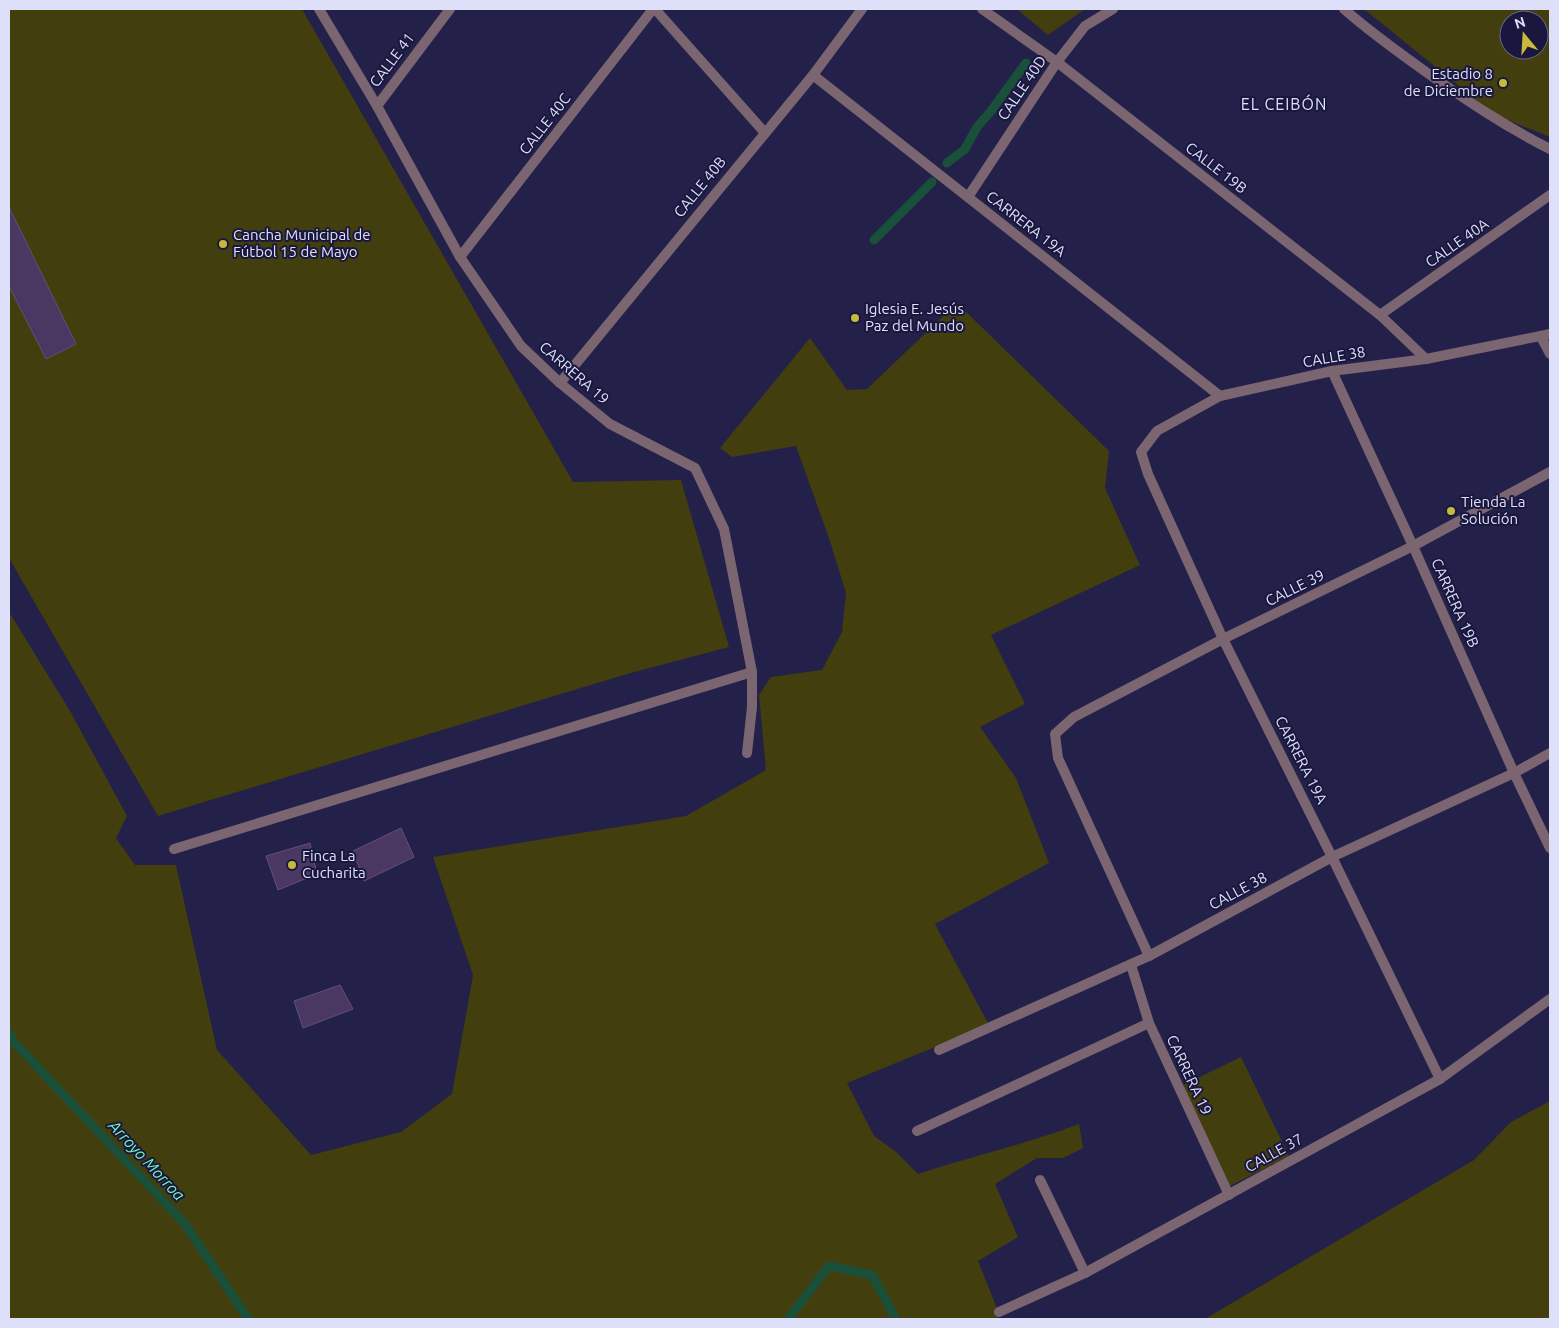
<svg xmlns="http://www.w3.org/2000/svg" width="1559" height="1328" font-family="Ubuntu,sans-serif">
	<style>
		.green { fill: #433e0d; fill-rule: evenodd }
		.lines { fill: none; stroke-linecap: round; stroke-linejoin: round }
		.stream { stroke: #1a4f39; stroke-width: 9 }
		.building { fill: #4a3862; stroke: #614f7a }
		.pedestrian { stroke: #7a6571; stroke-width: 10 }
		.minor { stroke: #7a6571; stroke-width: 10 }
		.poi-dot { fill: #c8bb3b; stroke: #1a173e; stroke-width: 2 }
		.labels { text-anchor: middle; stroke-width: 4; stroke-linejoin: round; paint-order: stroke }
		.street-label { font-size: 15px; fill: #dee0fa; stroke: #1a173e }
		.poi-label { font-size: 15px; fill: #dee0fa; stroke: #1a173e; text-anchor: start }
		.neighbourhood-label { font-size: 16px; letter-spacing: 1px; fill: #dee0fa; stroke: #1a173e }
		.water-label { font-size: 16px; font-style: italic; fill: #72f7bf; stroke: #1a173e }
	</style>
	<rect width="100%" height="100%" fill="#232149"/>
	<g class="green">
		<path d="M9 9H302L573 482 681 480 729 647 627 674 158 816 9 558Z"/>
		<path d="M1017 9H1085L1048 35Z"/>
		<path d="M1364 9H1550V137L1495 115ZM1509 20H1539V50H1509Z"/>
		<path d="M957 303 1109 451 1105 488 1140 565 991 635 1025 704 980 727 1016 778 1049 863 935 924 989 1025 847 1083 874 1136 895 1151 918 1174C972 1156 1027 1144 1079 1124L1083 1148 1063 1158H1037L995 1184 1018 1237 978 1261 1000 1316 995 1319H9V612L70 711 127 816 116 838 135 865H176L217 1050 311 1155 401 1132 452 1094 473 975 433 857 686 816 766 770 759 695 771 677 822 670 842 632 846 593 830 541 796 446 732 457 720 448 810 338 847 390 867 389Z"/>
		<path d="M1241 1057 1289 1156 1222 1190 1181 1086Z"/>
		<path d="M1550 1101V1319H1205L1474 1160 1511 1122Z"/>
	</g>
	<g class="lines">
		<g class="stream">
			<path d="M947 163 965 149 977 127 991 111 1026 63"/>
			<path d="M874 240 932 182"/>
			<path d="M9 1033 13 1041 185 1224 248 1319"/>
			<path d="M788 1319 829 1266 872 1275 894 1315V1319"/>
		</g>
	</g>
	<g class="building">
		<path d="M9 207 76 344 46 359 9 286Z"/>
		<path d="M401 828 414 857 364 881 353 851Z"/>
		<path d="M310 843 317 874 278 890 266 856Z"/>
		<path d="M340 985 353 1009 303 1028 294 1001Z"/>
	</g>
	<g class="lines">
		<path class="pedestrian" d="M917 1131 1149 1023"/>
		<g class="minor">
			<path d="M319 9 377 106 460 257 521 346 560 383 610 424 695 468 724 529 752 672V707L747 753"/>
			<path d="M655 9 765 133"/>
			<path d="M982 9 1057 62 1380 315 1426 359"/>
			<path d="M1344 9C1370 32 1398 52 1426 72 1466 100 1506 127 1550 149"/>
			<path d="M813 75 1220 396"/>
			<path d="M377 106 450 9"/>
			<path d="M968 197 1057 62 1085 26 1113 9"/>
			<path d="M460 257 653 9"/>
			<path d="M1380 315 1550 195"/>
			<path d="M1541 337 1550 354"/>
			<path d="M1332 371 1413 546 1514 773 1550 848"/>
			<path d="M560 383 813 75 862 9"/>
			<path d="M174 849 752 672"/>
			<path d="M1149 956 1058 758 1055 734 1074 717 1223 639 1413 546 1550 472"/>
			<path d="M1131 965 1149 1023 1229 1195"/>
			<path d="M939 1050 1149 956 1332 857 1514 773 1550 753"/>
			<path d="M1440 1079 1332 857 1223 639 1148 474 1141 452 1157 431 1220 396 1332 371 1426 359 1550 334"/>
			<path d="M1040 1180 1085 1273"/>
			<path d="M999 1312 1085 1273 1440 1079 1550 999"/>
		</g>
	</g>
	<g class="poi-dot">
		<circle cx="1503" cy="83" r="5"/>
		<circle cx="223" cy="244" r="5"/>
		<circle cx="855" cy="318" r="5"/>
		<circle cx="1451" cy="511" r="5"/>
		<circle cx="292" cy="865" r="5"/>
	</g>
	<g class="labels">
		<g class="street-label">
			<text transform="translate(392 60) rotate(-53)" y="5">CALLE 41</text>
			<text transform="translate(1022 88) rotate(-56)" y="5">CALLE 40D</text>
			<text transform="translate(545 124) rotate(-52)" y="5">CALLE 40C</text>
			<text transform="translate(1216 168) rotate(38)" y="5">CALLE 19B</text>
			<text transform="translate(700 187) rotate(-51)" y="5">CALLE 40B</text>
			<text transform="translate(1026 224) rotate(38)" y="5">CARRERA 19A</text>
			<text transform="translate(1457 243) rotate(-35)" y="5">CALLE 40A</text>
			<text transform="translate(1334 357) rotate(-10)" y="5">CALLE 38</text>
			<text transform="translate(574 373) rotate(41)" y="5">CARRERA 19</text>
			<text transform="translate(1295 588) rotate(-26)" y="5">CALLE 39</text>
			<text transform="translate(1455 603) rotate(66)" y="5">CARRERA 19B</text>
			<text transform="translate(1301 760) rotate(63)" y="5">CARRERA 19A</text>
			<text transform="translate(1238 891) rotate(-28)" y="5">CALLE 38</text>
			<text transform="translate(1189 1075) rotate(65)" y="5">CARRERA 19</text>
			<text transform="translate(1274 1153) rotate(-29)" y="5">CALLE 37</text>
		</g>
		<g class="poi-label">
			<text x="1493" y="79" text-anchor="end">Estadio 8<tspan x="1493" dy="17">de Diciembre</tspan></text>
			<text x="233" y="240">Cancha Municipal de<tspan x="233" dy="17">Fútbol 15 de Mayo</tspan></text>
			<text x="865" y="314">Iglesia E. Jesús<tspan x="865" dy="17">Paz del Mundo</tspan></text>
			<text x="1461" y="507">Tienda La<tspan x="1461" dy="17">Solución</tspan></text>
			<text x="302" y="861">Finca La<tspan x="302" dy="17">Cucharita</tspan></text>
		</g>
		<g class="neighbourhood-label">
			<text x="1284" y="110">EL CEIBÓN</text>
		</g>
		<g class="water-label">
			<text transform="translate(147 1160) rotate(47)" y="6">Arroyo Morroa</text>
		</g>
	</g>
	<rect width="1559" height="1328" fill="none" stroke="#dee0fa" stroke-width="20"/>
	<g transform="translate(1524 35) rotate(342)"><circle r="24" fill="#1a173e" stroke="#686789"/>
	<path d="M0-4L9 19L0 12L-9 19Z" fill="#c8bb3b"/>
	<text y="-8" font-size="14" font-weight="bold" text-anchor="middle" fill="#dee0fa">N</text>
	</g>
</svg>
